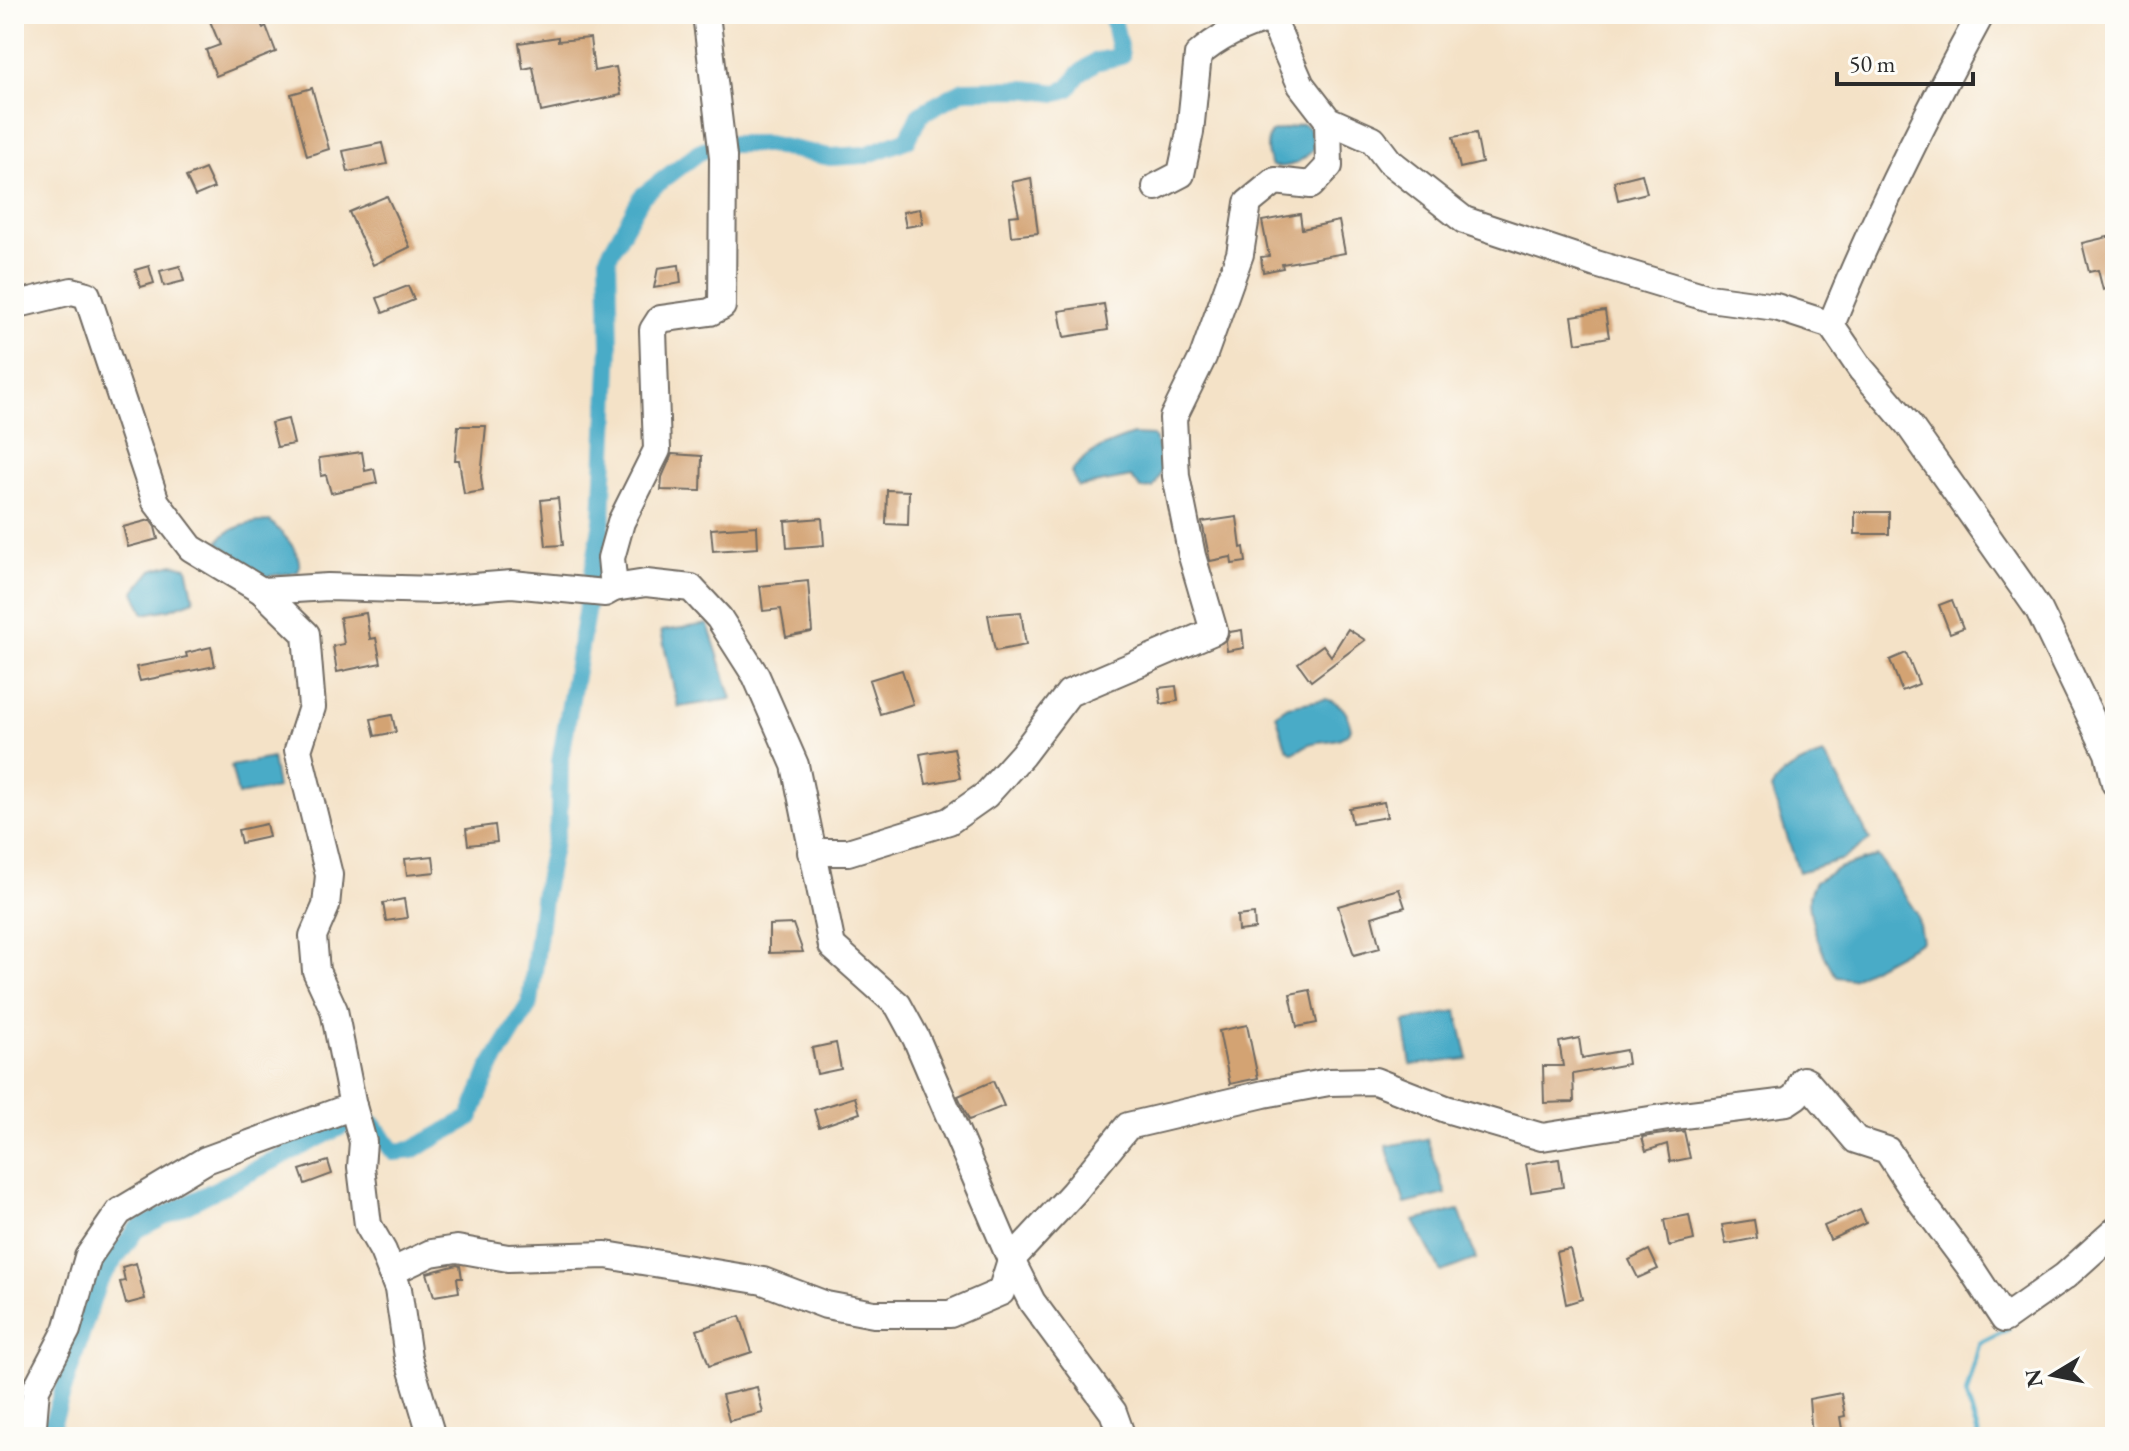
<svg xmlns="http://www.w3.org/2000/svg" width="2129" height="1451" font-family="'EB Garamond',serif">
	<style>
		.water { fill: #48abc7; stroke: #3a6b79; stroke-width: 2 }
		.lines { fill: none; stroke-linecap: round; stroke-linejoin: round }
		.stream { stroke: #48abc7; stroke-width: 5 }
		.canal { stroke: #48abc7; stroke-width: 18 }
		.building { fill: #d3a373 }
		.minor-casing { stroke: #716b62; stroke-width: 30 }
		.minor { stroke: #fff; stroke-width: 26 }
	</style>
	<rect width="100%" height="100%" fill="#fdfcf7"/>
	<filter id="ink" filterUnits="userSpaceOnUse"><feTurbulence type="fractalNoise" baseFrequency=".0125" numOctaves="2"/><feDisplacementMap in="SourceGraphic" scale="16" xChannelSelector="R" yChannelSelector="G"/><feConvolveMatrix kernelMatrix="1 2 1 2 8 2 1 2 1" color-interpolation-filters="sRGB"/></filter>
	<filter id="wash" filterUnits="userSpaceOnUse"><feTurbulence type="fractalNoise" baseFrequency=".006" numOctaves="4" result="noise"/><feDisplacementMap in="SourceGraphic" scale="32" xChannelSelector="R" yChannelSelector="G"/><feGaussianBlur stdDeviation="1.8" result="paint"/><feColorMatrix in="noise" values="0 0 0 0 0 0 0 0 0 0 0 0 0 0 0 0 0 1.4 0 .05"/><feComposite in="paint" operator="in"/></filter>
	<g filter="url(#wash)">
		<rect width="100%" height="100%" fill="#f4e2c7"/>
		<g class="water">
			<path d="M1303 124 1310 129 1314 148C1304 161 1289 169 1272 166 1266 154 1265 145 1271 132Z"/>
			<path d="M1133 435 1153 436C1163 455 1166 470 1153 488L1141 489 1131 477 1078 487 1071 472C1087 451 1110 443 1133 435Z"/>
			<path d="M270 521C282 533 305 554 298 572L262 577 218 542C227 527 253 522 270 521Z"/>
			<path d="M173 564 187 567 194 600 170 609 144 614 134 592 152 570Z"/>
			<path d="M708 624 732 699 678 707 661 631Z"/>
			<path d="M1326 699C1343 704 1348 712 1351 729 1341 744 1325 739 1309 744 1303 747 1299 751 1292 753L1286 747 1276 714 1288 706Z"/>
			<path d="M1823 755 1832 767 1870 840 1843 859 1799 872 1771 789C1781 771 1804 761 1823 755Z"/>
			<path d="M272 758 277 788 238 795 231 766Z"/>
			<path d="M1878 856 1917 914 1922 941 1852 979 1837 977C1823 957 1810 925 1809 900 1809 894 1812 887 1815 882L1839 868Z"/>
			<path d="M1457 1011 1468 1059 1411 1065 1404 1022Z"/>
			<path d="M1427 1139 1446 1194 1405 1204 1386 1146Z"/>
			<path d="M1459 1210 1476 1259 1441 1272 1414 1221Z"/>
		</g>
		<g class="lines">
			<path class="stream" d="M1979 1437 1966 1395 1980 1343 2008 1329"/>
			<g class="canal">
				<path d="M373 1124 394 1152 412 1150 470 1118 489 1070 530 1003 544 891 559 818 560 762 602 521 610 345 608 257 642 196 699 152 720 144H767L830 157 866 155 908 139 920 114 964 90 1025 89 1057 93 1069 88 1078 75 1095 62 1121 56 1112 14"/>
				<path d="M48 1437 98 1282 136 1230 344 1125"/>
			</g>
		</g>
		<g id="blocks">
			<g class="building">
				<path d="M207 14H257L263 28 266 26 276 52 216 76 206 50 220 45Z"/>
				<path d="M558 37V41L590 38 594 71 616 67 621 95 541 112 533 67 523 69 519 43Z"/>
				<path d="M312 88 329 149 307 156 291 94Z"/>
				<path d="M1476 133 1482 163 1460 168 1453 137Z"/>
				<path d="M382 143 387 164 348 172 343 151Z"/>
				<path d="M205 169 214 188 195 196 186 177Z"/>
				<path d="M1642 174 1647 193 1618 200 1614 181Z"/>
				<path d="M1031 178 1038 233 1011 236 1009 216 1019 215 1012 182Z"/>
				<path d="M387 196 410 247 373 265 349 212Z"/>
				<path d="M920 209 923 224 906 227 903 212Z"/>
				<path d="M1300 214 1302 229 1339 221 1345 253 1282 264 1283 268 1263 272 1261 257 1269 256 1262 221Z"/>
				<path d="M2112 236 2115 249V287L2103 290 2098 270 2089 272 2082 243Z"/>
				<path d="M679 265 681 283 654 288 658 268Z"/>
				<path d="M149 266 154 283 141 287 135 270Z"/>
				<path d="M180 266 184 281 164 286 160 271Z"/>
				<path d="M408 286 414 300 383 313 377 298Z"/>
				<path d="M1104 304 1108 330 1064 337 1059 311Z"/>
				<path d="M1605 311 1609 337 1576 343 1572 316Z"/>
				<path d="M288 419 294 444 277 447 271 423Z"/>
				<path d="M458 426H486L481 477 483 491 464 494 459 460H455Z"/>
				<path d="M362 452 365 471 374 469 377 483 331 493 326 475 321 476 319 458Z"/>
				<path d="M672 454 702 456 701 491 661 490 662 477Z"/>
				<path d="M887 490 909 491 908 525 886 524Z"/>
				<path d="M558 498 563 545 546 546 541 500Z"/>
				<rect x="1855" y="512" width="34" height="22"/>
				<path d="M1237 517 1241 548 1244 547 1246 562 1232 564 1231 557 1210 561 1202 522Z"/>
				<path d="M822 518 824 545 787 548 785 521Z"/>
				<path d="M150 520 155 527 158 539 128 547 123 527Z"/>
				<path d="M757 526 758 548 713 551 711 529Z"/>
				<path d="M808 581 812 632 786 637 781 609 763 611 760 586Z"/>
				<path d="M1952 600 1963 628 1950 633 1939 605Z"/>
				<path d="M1021 612 1026 645 995 651 988 615Z"/>
				<path d="M366 613 370 639 376 638 381 663 337 672 333 646 344 644 340 617Z"/>
				<path d="M1348 629 1365 640 1311 681 1298 663 1323 645 1331 656Z"/>
				<path d="M1242 630 1244 648 1227 651 1226 642 1230 632Z"/>
				<path d="M211 647 215 666 140 681 136 667 187 657 186 653Z"/>
				<path d="M1906 653 1919 684 1902 691 1890 660Z"/>
				<path d="M902 670 913 704 880 714 869 680Z"/>
				<path d="M1176 686 1178 701 1161 704 1159 688Z"/>
				<path d="M392 715 396 732 375 736 371 719Z"/>
				<path d="M954 748 960 778 926 784 920 754Z"/>
				<path d="M1384 802 1387 817 1352 823 1349 808Z"/>
				<path d="M266 824 269 837 241 843 238 830Z"/>
				<path d="M495 825 497 842 468 845 466 829Z"/>
				<path d="M433 856 435 872 407 875 405 859Z"/>
				<path d="M1399 889 1405 907 1372 917 1380 948 1354 955 1338 906Z"/>
				<path d="M404 899 407 918 386 921 383 903Z"/>
				<path d="M1254 914 1255 929 1238 931 1237 916Z"/>
				<path d="M793 924 803 952 769 953V925Z"/>
				<path d="M1310 990 1317 1023 1297 1027 1290 994Z"/>
				<path d="M1247 1025 1258 1078 1230 1084 1219 1031Z"/>
				<path d="M1579 1038 1582 1058 1626 1050 1628 1064 1573 1074 1574 1102 1544 1103 1543 1066H1563L1559 1042Z"/>
				<path d="M836 1043 841 1069 817 1074 812 1048Z"/>
				<path d="M993 1081 1004 1106 969 1120 958 1096Z"/>
				<path d="M855 1097 860 1113 819 1127 814 1110Z"/>
				<path d="M1684 1131 1690 1158 1670 1162 1667 1144 1646 1151 1642 1137Z"/>
				<path d="M1559 1159 1563 1187 1531 1192 1526 1164Z"/>
				<path d="M328 1161 332 1174 305 1184 300 1170Z"/>
				<path d="M1860 1210 1866 1223 1830 1240 1824 1226Z"/>
				<path d="M1689 1215 1694 1240 1669 1246 1664 1220Z"/>
				<path d="M1754 1220 1757 1238 1726 1244 1722 1225Z"/>
				<path d="M1570 1249 1582 1299 1566 1304 1556 1252Z"/>
				<path d="M1649 1250 1658 1269 1638 1278 1629 1260Z"/>
				<path d="M136 1263 145 1299 126 1304 120 1282 125 1281 122 1267Z"/>
				<path d="M457 1265 460 1266 462 1278H457L459 1292 434 1296 427 1273Z"/>
				<path d="M740 1316 752 1352 709 1366 697 1330Z"/>
				<path d="M757 1387 763 1413 729 1421 722 1395Z"/>
				<path d="M1841 1393 1845 1416 1840 1417 1843 1435 1812 1437 1809 1399Z"/>
			</g>
		</g>
	</g>
	<g filter="url(#ink)">
		<use href="#blocks" fill-opacity="0" stroke="#716b62" stroke-width="2"/>
		<g class="lines">
			<defs>
				<g id="minor">
					<path d="M1270 14 1301 85 1328 120 1373 140 1389 161 1464 220 1596 264 1709 298 1776 307 1831 325 1861 369 1909 425 2039 610 2108 753 2115 783"/>
					<path d="M1156 187 1181 174 1190 132 1198 55C1219 36 1244 25 1271 18"/>
					<path d="M14 305 72 291 87 295 156 502 191 548 262 591 328 587 436 590 512 584 605 593 614 588 646 583 691 588 719 618 756 676 795 765 832 946 898 1005 916 1038 1011 1260 1032 1302 1113 1412 1122 1437"/>
					<path d="M1831 325C1874 218 1926 115 1981 14"/>
					<path d="M614 588 611 558 621 522 657 450 653 330 660 319 710 312 722 306 723 157 706 14"/>
					<path d="M811 852H848L949 821 986 795 1022 755 1069 693 1214 631 1192 556 1176 476 1173 418 1203 357 1240 254 1248 203 1275 181 1311 185 1329 166 1328 120"/>
					<path d="M353 1106 363 1142 361 1167 368 1225 383 1251 398 1289 408 1357 432 1437"/>
					<path d="M391 1272 431 1253 457 1249 508 1258 606 1255 763 1281 826 1305 874 1314H950L1001 1292 1011 1260 1073 1193 1128 1126 1264 1094 1329 1082 1375 1081 1446 1109 1542 1137 1675 1116 1787 1102 1796 1096 1803 1080 1807 1082 1856 1140 1887 1150 1917 1196 1970 1267 2004 1319 2065 1276 2115 1231"/>
					<path d="M32 1437 36 1389 67 1330 88 1257 119 1212 206 1160 353 1106 334 1010 316 971 313 936 326 906 329 875 298 750 312 707 306 634 262 591"/>
				</g>
			</defs>
			<use href="#minor" class="minor-casing"/>
			<use href="#minor" class="minor"/>
		</g>
	</g>
	<rect width="2129" height="1451" fill="none" stroke="#fdfcf7" stroke-width="48"/>
	<g transform="translate(2053 1375) rotate(260)" stroke="#fdfcf7" stroke-width="6" paint-order="stroke">
	<path d="M0-6L14 30L0 20L-14 30Z" fill="#2b2b2b"/>
	<text y="-12" font-size="22" font-weight="bold" text-anchor="middle" fill="#2b2b2b">N</text>
	</g>
	<path d="M1837 72v12h136v-12" fill="none" stroke="#2b2b2b" stroke-width="4"/>
	<text x="1849" y="72" font-size="24" fill="#2b2b2b" stroke="#fdfcf7" stroke-width="6" paint-order="stroke">50 m</text>
</svg>
